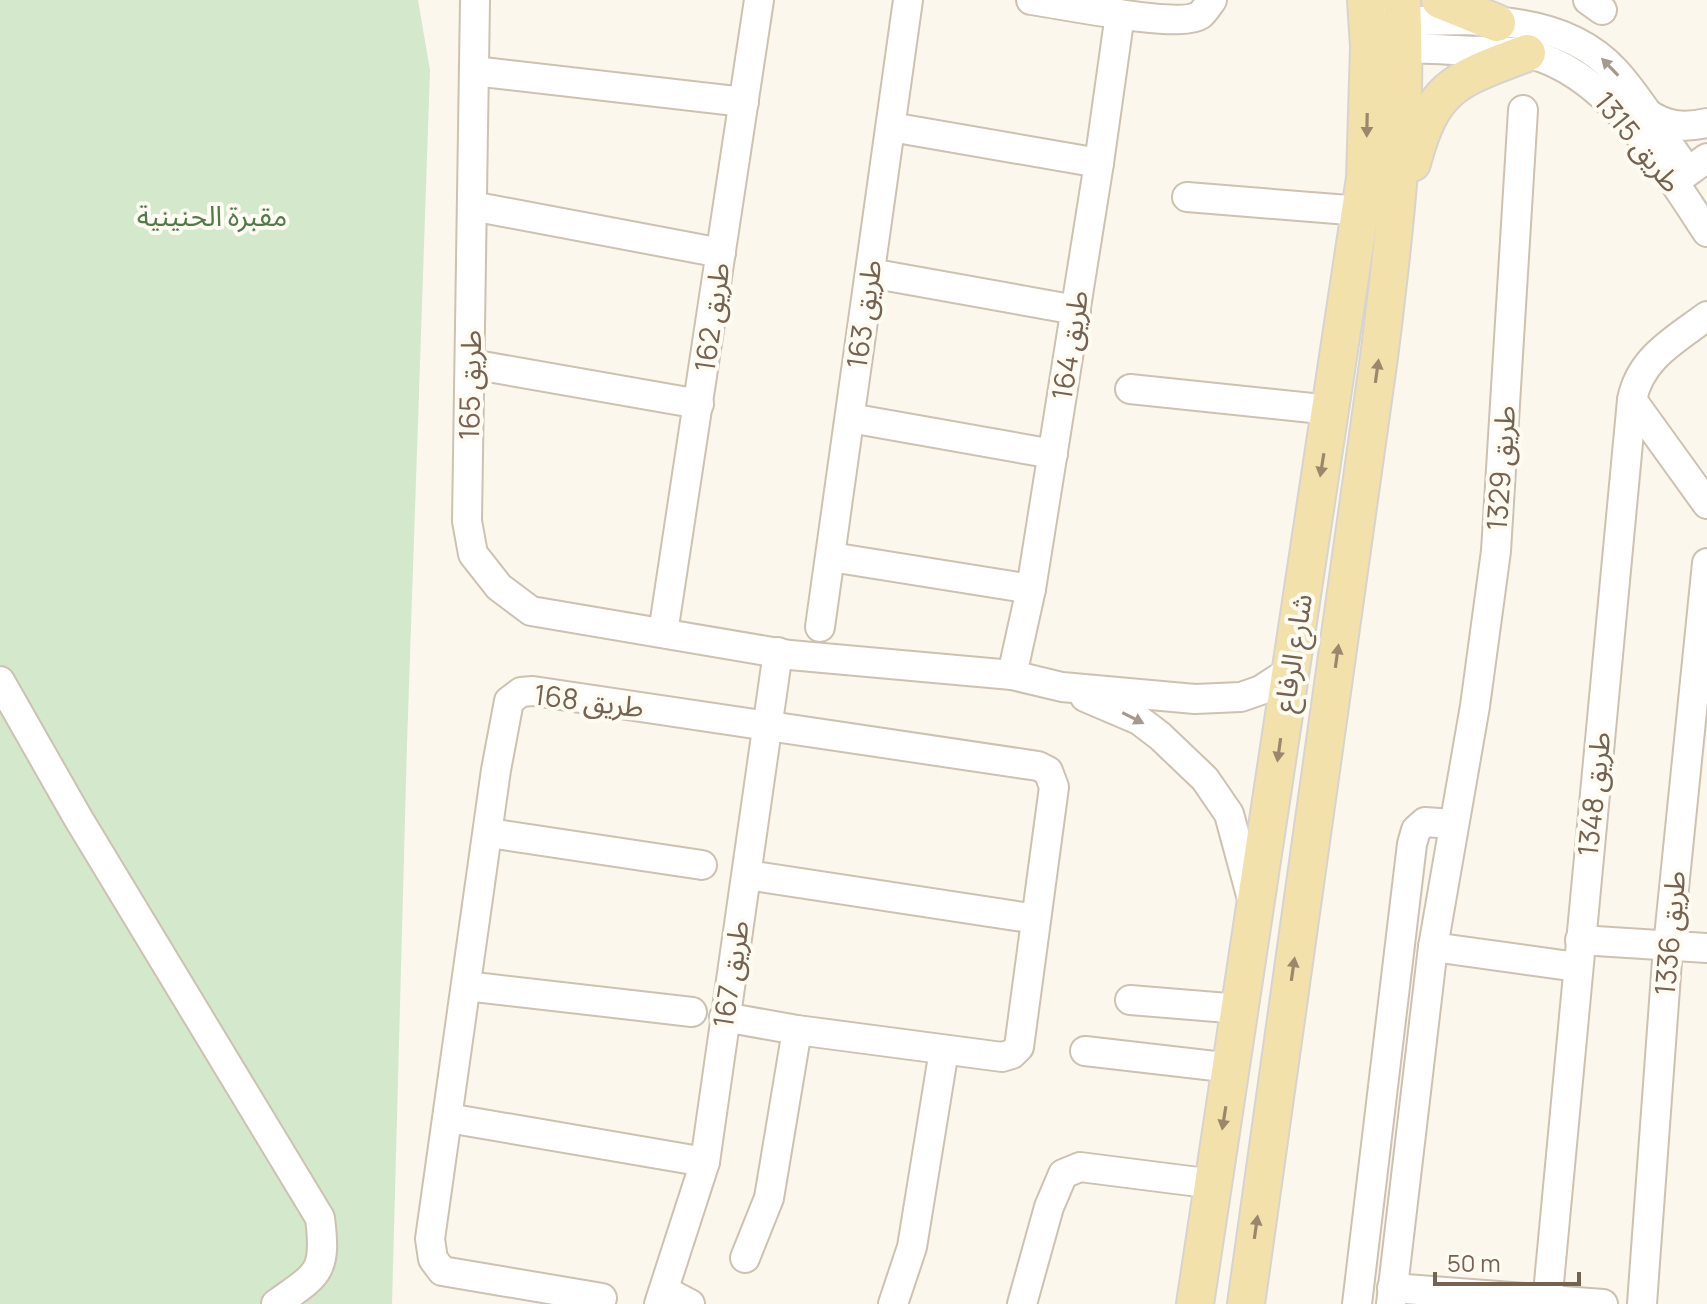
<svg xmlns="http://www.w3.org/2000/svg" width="1707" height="1304" font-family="Manrope,'Noto Sans Arabic',sans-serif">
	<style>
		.green { fill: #d4e8cb }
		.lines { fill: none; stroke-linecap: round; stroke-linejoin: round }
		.minor-casing { stroke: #cdc1b2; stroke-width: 32 }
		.major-casing { stroke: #d8d3ce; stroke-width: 40 }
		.minor { stroke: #fff; stroke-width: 28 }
		.major { stroke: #f3e1ac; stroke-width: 36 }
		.oneway { fill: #a5998e }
		.oneway2 { fill: #9b886c }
		.labels { text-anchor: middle; stroke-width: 8; stroke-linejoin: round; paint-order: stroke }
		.street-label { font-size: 28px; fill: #756251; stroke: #fefbf3 }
		.park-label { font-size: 28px; fill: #52794a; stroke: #fefbf3 }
	</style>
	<rect width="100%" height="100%" fill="#fbf7ec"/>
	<path class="green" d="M0 0H418L430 70 407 744 392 1304H0Z"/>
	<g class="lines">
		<defs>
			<g id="minor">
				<path d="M475 0 467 521 473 554 499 587 531 611 790 655 1012 675 1062 687 1195 699 1241 697 1261 690 1290 671"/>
				<path d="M1031 0C1061 4 1180 29 1200 15 1204 12 1209 4 1212 0"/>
				<path d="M1588 0 1602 10"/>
				<path d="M1384 22C1461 21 1557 8 1615 71 1639 97 1658 130 1679 159"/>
				<path d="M1384 47C1416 48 1449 50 1481 51 1497 52 1515 51 1530 54 1609 74 1664 167 1707 232"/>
				<path d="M474 71 744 102"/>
				<path d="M1647 113C1666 127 1685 128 1707 123"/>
				<path d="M891 127 1099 163"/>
				<path d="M1674 182 1707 158"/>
				<path d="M1187 197 1361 211"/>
				<path d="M472 206 721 253"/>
				<path d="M870 273 1076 310"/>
				<path d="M471 364 699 404"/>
				<path d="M1130 389 1331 410"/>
				<path d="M1632 400 1707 504"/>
				<path d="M850 418 1053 454"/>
				<path d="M831 557 1031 589"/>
				<path d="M820 627 908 0"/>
				<path d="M663 633 759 0"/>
				<path d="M1012 675 1031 589 1099 163 1120 14"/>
				<path d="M0 681 78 818 320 1218C327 1273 318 1274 276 1304"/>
				<path d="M1085 697 1139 720 1160 736 1205 779 1229 814 1252 899"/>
				<path d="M489 833 702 865"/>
				<path d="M747 875 1036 919"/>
				<path d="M1580 940 1707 948"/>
				<path d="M1433 947 1577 967"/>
				<path d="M466 986 692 1012"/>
				<path d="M1130 1000 1240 1009"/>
				<path d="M1085 1051 1232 1068"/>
				<path d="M448 1118 705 1162"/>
				<path d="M745 1258 769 1198 797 1030"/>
				<path d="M1392 1288 1603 1304"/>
				<path d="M665 1291 690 1304"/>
				<path d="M602 1298 442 1271 433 1259 430 1239 496 770 509 701 521 692 533 691 1038 766 1048 771 1054 787 1019 1047 1012 1054 1002 1057 797 1030 724 1017"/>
				<path d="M659 1304 705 1162 778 652"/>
				<path d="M893 1304 912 1247 944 1050"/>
				<path d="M1022 1304 1049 1207 1063 1174 1080 1167 1214 1184"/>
				<path d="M1357 1304 1412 844 1416 830 1425 822 1453 824"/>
				<path d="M1391 1304 1433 947 1475 706 1496 551 1523 110"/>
				<path d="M1547 1304 1632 400C1640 358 1675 340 1707 316"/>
				<path d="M1642 1304 1668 947 1707 563"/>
			</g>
			<g id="major">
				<path d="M1440 0 1497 23"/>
				<path d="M1412 163C1433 85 1455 80 1527 53"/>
				<path d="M1195 1304 1365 178 1369 47 1366 0"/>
				<path d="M1246 1304 1379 357C1394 238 1408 120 1402 0"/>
			</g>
		</defs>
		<use href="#minor" class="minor-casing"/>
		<use href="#major" class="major-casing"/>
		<use href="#minor" class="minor"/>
		<use href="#major" class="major"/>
	</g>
	<defs><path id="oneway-solid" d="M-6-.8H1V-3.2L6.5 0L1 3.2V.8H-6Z" transform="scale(2)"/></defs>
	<g class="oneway">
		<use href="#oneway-solid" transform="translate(1610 67) rotate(-134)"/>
		<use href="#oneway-solid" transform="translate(1133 718) rotate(27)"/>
	</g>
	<g class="oneway2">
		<use href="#oneway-solid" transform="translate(1367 125) rotate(91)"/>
		<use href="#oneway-solid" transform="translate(1377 371) rotate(-82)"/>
		<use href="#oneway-solid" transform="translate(1322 465) rotate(99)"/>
		<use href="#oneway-solid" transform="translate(1337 656) rotate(-82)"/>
		<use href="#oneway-solid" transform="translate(1279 750) rotate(98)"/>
		<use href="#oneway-solid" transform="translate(1293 969) rotate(-82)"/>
		<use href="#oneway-solid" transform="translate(1224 1118) rotate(99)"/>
		<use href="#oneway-solid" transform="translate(1256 1227) rotate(-82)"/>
	</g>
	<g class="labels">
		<g class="street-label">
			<text transform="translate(1638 142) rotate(51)" y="10">طريق 1315</text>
			<text transform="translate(864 314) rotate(-82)" y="10">طريق 163</text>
			<text transform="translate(712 317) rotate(-82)" y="10">طريق 162</text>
			<text transform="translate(1070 345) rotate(-81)" y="10">طريق 164</text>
			<text transform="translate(470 385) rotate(-89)" y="10">طريق 165</text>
			<text transform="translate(1501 468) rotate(-86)" y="10">طريق 1329</text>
			<text transform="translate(1293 653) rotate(-81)" y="10">شارع الرفاع</text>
			<text transform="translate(589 701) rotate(7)" y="10">طريق 168</text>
			<text transform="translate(1594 794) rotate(-84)" y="10">طريق 1348</text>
			<text transform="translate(1670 933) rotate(-85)" y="10">طريق 1336</text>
			<text transform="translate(731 974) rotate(-81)" y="10">طريق 167</text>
		</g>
		<g class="park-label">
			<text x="212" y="226">مقبرة الحنينية</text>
		</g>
	</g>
	<path d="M1435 1272v12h144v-12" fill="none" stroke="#756251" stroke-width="4"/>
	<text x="1447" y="1272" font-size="24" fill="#756251" stroke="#fefbf3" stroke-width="6" paint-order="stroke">50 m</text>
</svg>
